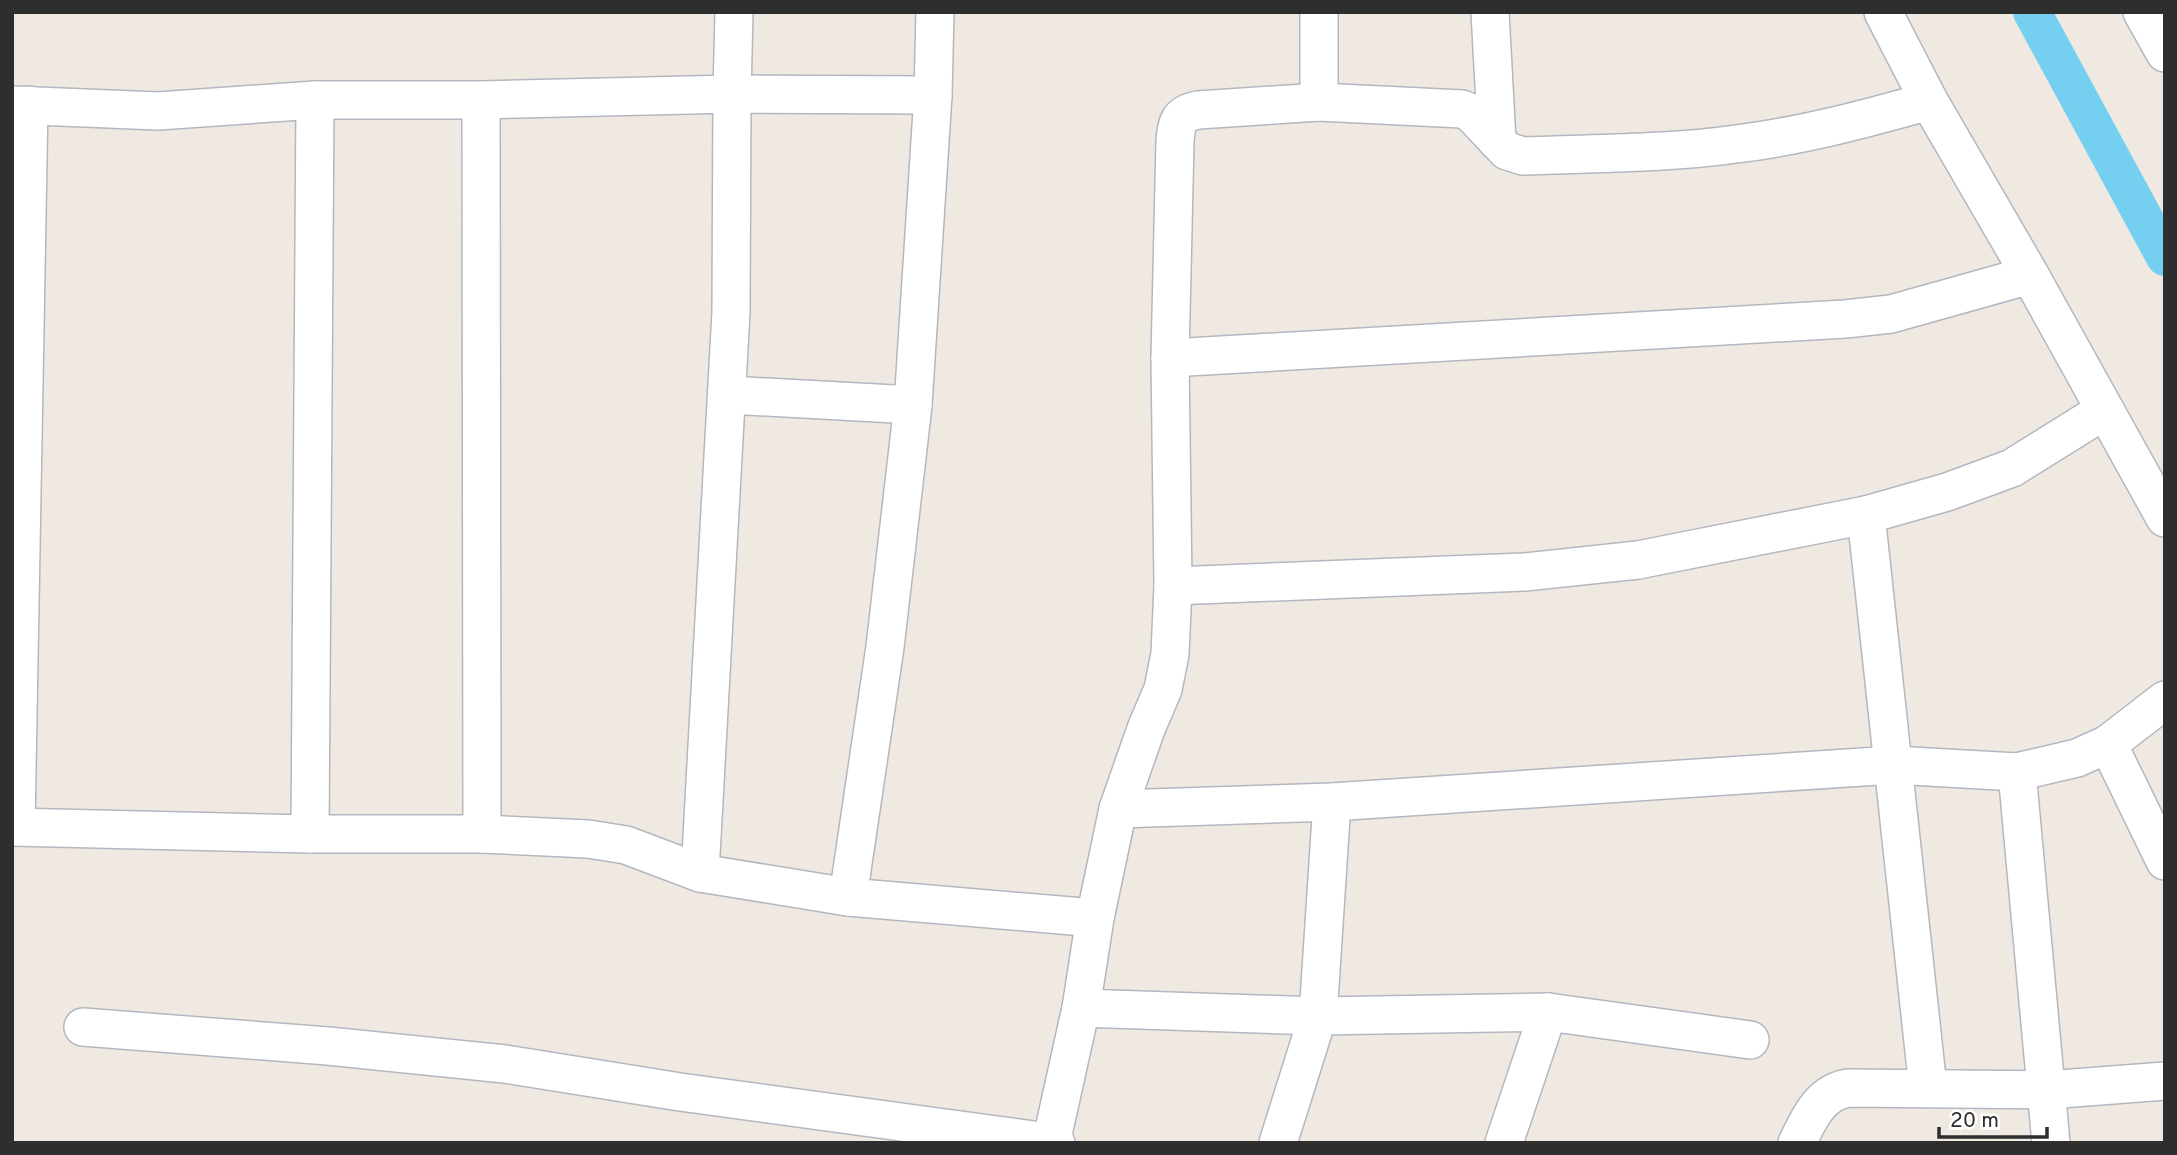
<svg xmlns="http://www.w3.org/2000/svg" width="2177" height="1155" font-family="Overpass,sans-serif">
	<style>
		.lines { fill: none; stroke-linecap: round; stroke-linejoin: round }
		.canal { stroke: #75cff0; stroke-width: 38 }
		.minor-casing { stroke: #b4b7c1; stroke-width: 40 }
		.minor { stroke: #fff; stroke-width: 37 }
	</style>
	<rect width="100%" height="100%" fill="#efe9e1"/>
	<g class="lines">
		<path class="canal" d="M2032 12 2165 257"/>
		<defs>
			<g id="minor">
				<path d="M1490 12 1497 141"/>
				<path d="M1883 12 1929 101 2030 275 2165 518"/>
				<path d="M2142 12 2165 53"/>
				<path d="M481 100 482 834"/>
				<path d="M1319 102V12"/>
				<path d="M12 105 158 111 315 100H481L732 94 933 95"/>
				<path d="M1170 358 1845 319 1891 314 2030 275"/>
				<path d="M728 395 913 405"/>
				<path d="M1866 515 1928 1088"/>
				<path d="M1173 586 1524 572 1638 560 1866 515 1947 492 2012 468 2105 410"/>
				<path d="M2108 744 2165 861"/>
				<path d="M2017 772 2051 1143"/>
				<path d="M1118 809 1332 802 1893 765 2017 772 2077 758 2108 744 2165 700"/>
				<path d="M16 826 29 105"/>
				<path d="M12 827 310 834H482L588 839 626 845 700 873 848 897 1095 918"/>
				<path d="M310 834 315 100"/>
				<path d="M700 873 731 312 732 94 734 12"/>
				<path d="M848 897 885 647 913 405 933 95 935 12"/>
				<path d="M1081 1008 1318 1016 1548 1012 1750 1040"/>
				<path d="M83 1027 328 1046 505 1064 680 1092 1056 1143"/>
				<path d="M1051 1143 1081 1008 1095 918 1118 809 1146 729 1163 689 1170 654 1173 586 1170 358 1175 141C1177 122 1178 114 1198 110L1319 102 1462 109 1471 113 1507 151 1523 156C1594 153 1666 154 1736 144 1802 136 1865 119 1929 101"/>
				<path d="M1278 1143 1318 1016 1332 802"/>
				<path d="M1504 1143 1548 1012"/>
				<path d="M1797 1143C1809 1119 1819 1093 1848 1088L2047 1090 2165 1081"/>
			</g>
		</defs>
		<use href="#minor" class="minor-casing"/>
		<use href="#minor" class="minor"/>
	</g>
	<rect width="2177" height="1155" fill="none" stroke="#2e2e2e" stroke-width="28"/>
	<path d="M1939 1127v10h108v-10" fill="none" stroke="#2e2e2e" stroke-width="3.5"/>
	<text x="1950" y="1127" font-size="21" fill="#2e2e2e" stroke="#ffffff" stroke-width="5" paint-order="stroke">20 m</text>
</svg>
